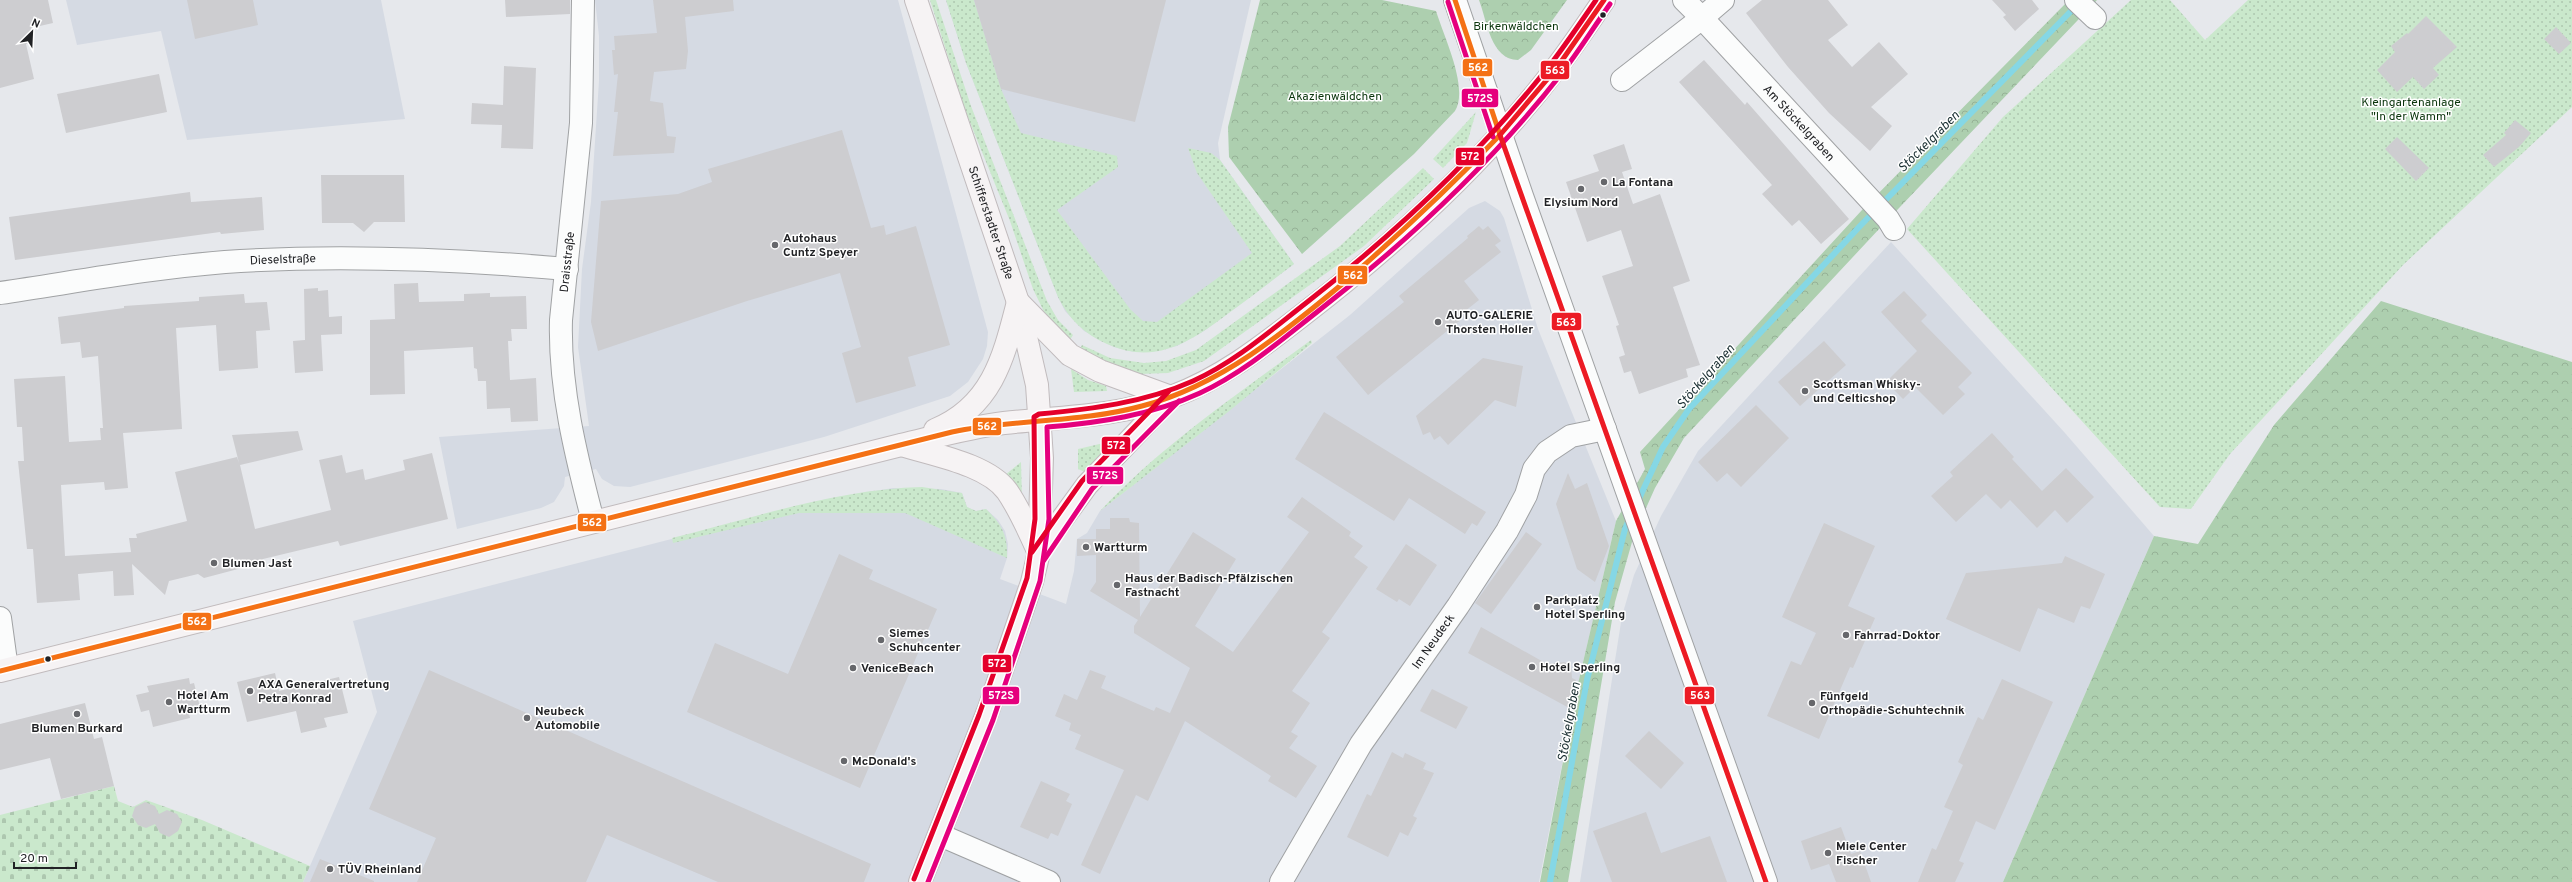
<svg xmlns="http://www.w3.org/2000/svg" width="2572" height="882" font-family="Overpass,sans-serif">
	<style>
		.built { fill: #d5dae3 }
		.grass { fill: url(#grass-dots) }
		.forest { fill: url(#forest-crowns) }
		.cemetery { fill: url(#cemetery-stones) }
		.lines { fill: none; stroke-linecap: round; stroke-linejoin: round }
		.stream { stroke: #85d7e5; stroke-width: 6 }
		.building { fill: #cdcdd0 }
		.minor-casing { stroke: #a0a2a4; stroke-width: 24 }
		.major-casing { stroke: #c1bbbd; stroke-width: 24 }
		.minor { stroke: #fbfcfc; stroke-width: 22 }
		.major { stroke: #f6f3f4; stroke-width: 22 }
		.bus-1-casing { stroke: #fff; stroke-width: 8 }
		.bus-2-casing { stroke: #fff; stroke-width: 8 }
		.bus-3-casing { stroke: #fff; stroke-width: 8 }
		.bus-4-casing { stroke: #fff; stroke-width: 8 }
		.bus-1 { stroke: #f47115; stroke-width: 5 }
		.bus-2 { stroke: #e5007d; stroke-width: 5 }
		.bus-3 { stroke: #e4002b; stroke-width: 5 }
		.bus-4 { stroke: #ec1b24; stroke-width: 5 }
		.bus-dot { fill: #212225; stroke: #fff; stroke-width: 1.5 }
		.poi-dot { fill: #66676b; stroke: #fff; stroke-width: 1.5 }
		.labels { text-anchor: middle; stroke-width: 3; stroke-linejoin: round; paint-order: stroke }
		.park-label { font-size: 12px; fill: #0a350c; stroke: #fff }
		.street-label { font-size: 12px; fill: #212225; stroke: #fff }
		.poi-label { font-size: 12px; font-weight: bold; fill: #212225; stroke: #fff; text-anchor: start }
		.water-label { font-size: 13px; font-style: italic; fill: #1a2f32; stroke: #fff }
		.line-badge { stroke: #fff; stroke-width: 1.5 }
		.badge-label { font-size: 11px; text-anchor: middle; font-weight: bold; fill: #fff }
	</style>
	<defs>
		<pattern id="grass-dots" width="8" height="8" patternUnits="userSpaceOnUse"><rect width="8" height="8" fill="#cae8cc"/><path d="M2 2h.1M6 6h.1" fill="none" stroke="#adc7af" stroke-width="1.8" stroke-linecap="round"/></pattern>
		<pattern id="forest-crowns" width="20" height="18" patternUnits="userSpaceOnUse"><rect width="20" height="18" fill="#adcfaf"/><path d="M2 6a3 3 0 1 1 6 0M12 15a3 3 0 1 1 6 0" fill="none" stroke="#95b196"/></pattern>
		<pattern id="cemetery-stones" width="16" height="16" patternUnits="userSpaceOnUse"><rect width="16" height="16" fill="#cae8cc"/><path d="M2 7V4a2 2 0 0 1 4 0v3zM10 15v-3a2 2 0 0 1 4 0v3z" fill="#adc7af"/></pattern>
	</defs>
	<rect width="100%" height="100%" fill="#e6e8ec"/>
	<g class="built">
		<path d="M66 0H381L405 119 187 140 161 31 77 45Z"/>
		<path d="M595 0H898L988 332 987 346 983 359 968 382 950 396 824 437 630 487 614 486 602 479 596 469 565 477 564 486 554 502 541 508 457 529 439 437 589 426 578 347 582 269 591 202 599 81V36Z"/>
		<path d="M946 0H1251L1218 143 1220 160 1294 264 1204 331 1177 346 1151 352H1134L1114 347 1084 331 1065 311 1058 297 966 63Z"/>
		<path d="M1485 201 1500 211 1504 218 1538 329 1616 521 1577 688 1539 882H303L377 712 353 621 827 499 893 488 941 489 962 493 967 507 976 511 986 509 998 520 1005 531 1008 544 1007 558 1000 579 1066 604 1074 571 1077 539 1087 533 1100 511 1350 315 1469 208Z"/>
		<path d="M1891 242 2065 433 2154 536 2003 882H1580L1622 616 1634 575 1661 516 1698 451Z"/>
	</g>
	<g class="grass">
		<path d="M930 0H936L971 106 1047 301 1058 320 1073 335 1068 343 1048 320 1033 289 1010 221 965 110Z"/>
		<path d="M946 0H974L1001 89 1021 133 1117 156 1118 167 1057 210 1130 309 1143 321 1157 322 1252 253 1197 173 1188 148 1211 153 1220 160 1294 264C1274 279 1254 295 1233 310 1194 339 1158 367 1107 344 1084 334 1069 319 1058 297L966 63Z"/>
		<path d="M2131 0H2170L2205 40 2248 0H2572V107L2403 265 2230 454 2191 509 2160 507 1907 229 2003 117Z"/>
		<path d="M1476 112 1467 143 1443 168 1433 159Z"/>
		<path d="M1423 168 1434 179 1364 246 1204 361 1168 373 1140 374 1078 352 1082 345 1110 358 1144 363 1166 361 1196 350 1340 246Z"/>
		<path d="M1311 340 1312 343 1228 412 1100 511C1162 445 1238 394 1311 340Z"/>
		<path d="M1071 369 1088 380 1106 386 1107 391 1074 392Z"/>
		<path d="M1108 442 1110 450 1085 472 1078 469V449Z"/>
		<path d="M1021 462 1022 499 1005 475Z"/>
		<path d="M922 487 962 493 967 507 976 511 986 509C1002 524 1008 536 1007 558L905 513H799L673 543 672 538C754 518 837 489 922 487Z"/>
	</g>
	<g class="forest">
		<path d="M1260 0H1382L1436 11C1444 37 1469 88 1455 111L1414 154 1302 254 1229 157 1228 127Z"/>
		<path d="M1479 0H1567L1531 50 1518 60C1491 60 1487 21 1479 0Z"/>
		<path d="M2069 0H2097L1880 228 1684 438 1655 488 1634 535 1615 602 1568 882H1540L1577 688 1616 521 1645 469 1640 452 1862 210Z"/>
		<path d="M2381 301 2572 362V882H2003L2154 536 2198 544 2274 425Z"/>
	</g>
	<path class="cemetery" d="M114 786 118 801 133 807 146 800 202 820 310 866 303 882H0V815Z"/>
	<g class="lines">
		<g class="stream">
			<path d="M1637 503 1663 447 1689 409 1861 225 2076 6"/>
			<path d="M1550 882 1587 680 1625 529 1630 517"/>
		</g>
	</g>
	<g class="building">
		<path d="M0 0H48L53 23 31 28 34 41 26 44 34 79 0 88Z"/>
		<path d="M187 0H253L258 25 195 39Z"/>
		<path d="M505 0H570V14L506 17Z"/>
		<path d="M653 0H733L734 11 685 17 688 51 686 69 654 72 650 101 663 103 667 136 676 137 674 153 613 156 618 112H614L618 74 614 75 612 50H615L614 36 657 33Z"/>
		<path d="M974 0H1166L1135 122 1001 89Z"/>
		<path d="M1762 0H1828L1848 25 1828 40 1852 67 1879 42 1908 74 1871 107 1892 126 1870 151 1829 113 1788 67 1746 13Z"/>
		<path d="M1992 0H2032L2039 9 2015 31 2003 17 2006 15Z"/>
		<path d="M2426 16 2457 47 2433 68 2439 75 2424 89 2413 77 2397 92 2377 70 2395 52 2391 46 2407 33 2408 34Z"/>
		<path d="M2556 27 2571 43 2559 54 2544 39Z"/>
		<path d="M1704 60 1745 105 1747 102 1849 219 1821 244 1799 220 1792 226 1762 194 1772 185 1679 82Z"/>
		<path d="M504 66 536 68 533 149 501 148 502 125 471 124 472 103 503 105Z"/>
		<path d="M159 74 167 112 66 133 57 94Z"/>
		<path d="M2515 120 2531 133 2519 147 2494 167 2483 155 2506 135 2504 133Z"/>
		<path d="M842 130 871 228 884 225 886 235 916 226 950 345 908 357 916 386 856 403 842 353 861 347 840 273 747 301 598 351 591 322 601 201 678 194 712 182 708 169Z"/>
		<path d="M2397 137 2429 168 2416 181 2385 149Z"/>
		<path d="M1624 144 1632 169 1622 172 1633 204 1660 194 1690 281 1673 287 1700 365 1686 369 1688 377 1639 394 1631 371 1624 373 1619 357 1625 355 1616 326 1619 325 1602 276 1633 266 1621 230 1587 242 1566 182 1599 171 1593 155Z"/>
		<path d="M321 175H404L405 222H374L364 232 353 223H322Z"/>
		<path d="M190 192 191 202 262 197 264 230 221 234 220 232 15 260 9 217Z"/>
		<path d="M1479 226 1483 230 1488 226 1501 241 1495 245 1501 252 1464 281 1479 300 1460 315 1463 318 1368 395 1336 357 1404 302 1399 296 1468 238 1467 236Z"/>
		<path d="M418 283 419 302 464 301V294L490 293V297L526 296 527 329H511L512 341H508L510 380 536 378 538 421 511 422 510 408 487 409 486 381H478L477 369 474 368 473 347 404 351 405 394 370 395V320L395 319 394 284Z"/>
		<path d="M318 288V291L328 290 329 317 342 316V334L321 335 323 371 295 373 293 341 305 340 304 289Z"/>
		<path d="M1904 291 1927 315 1921 321 1972 373 1958 387 1965 394 1943 415 1915 387 1903 399 1886 382 1917 351 1881 312Z"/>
		<path d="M244 294 245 303 267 302 270 330 256 331 258 368 219 371 216 325 176 328 182 429 123 433 128 488 105 490 104 482 61 485 65 556 131 552 129 538H137L136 534 187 521 175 472 237 457 239 463 232 435 298 431 303 450 240 465 255 529 331 510 319 460 342 455 346 473 363 469 365 480 405 470 403 460 432 453 448 519 340 546 338 541 263 559 264 562 204 578 198 574 169 581 165 595 132 564 134 595 114 596 113 571 78 574 80 600 37 603 33 549H27L18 461H24L22 427H17L14 379 65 376 69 442 101 440 100 428H103L98 356 82 358 80 342 61 344 58 317 124 308V306L199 301V297Z"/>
		<path d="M1824 341 1846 365 1800 406 1778 382Z"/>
		<path d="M1483 358 1523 366 1516 407 1495 400 1448 445 1440 436 1434 440 1430 432 1423 435 1416 416Z"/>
		<path d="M1756 405 1789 438 1741 487 1727 473 1717 482 1698 462Z"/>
		<path d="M1324 412 1486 512 1477 526 1472 523 1465 534 1409 498 1394 521 1295 459Z"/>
		<path d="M1992 433 2014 457 2012 459 2042 491 2066 468 2094 497 2067 523 2055 510 2037 528 2010 500 2001 509 1986 494 1956 522 1931 496 1953 476 1950 472Z"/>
		<path d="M1568 473 1575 489 1587 483 1609 546 1595 582 1577 569 1556 504Z"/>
		<path d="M1302 497 1351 532 1349 536 1363 546 1354 557 1368 567 1322 632 1330 638 1292 691 1310 703 1291 732 1298 736 1289 748 1317 766 1296 798 1268 781 1271 776 1185 721 1148 801 1136 795 1100 874 1081 865 1124 770 1075 749 1081 735 1069 730 1071 723 1055 716 1064 694 1077 700 1090 670 1106 676 1101 688 1154 711 1156 707 1170 713 1190 668 1134 633V626L1138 620 1090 591 1096 582V555L1077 556V539H1096V529H1110V518H1129L1130 522 1139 523 1140 617 1193 532 1236 559 1195 626 1233 652 1286 580 1278 574 1309 532 1287 517Z"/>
		<path d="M1824 523 1875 546 1848 606 1875 618 1853 668 1850 667 1819 739 1767 716 1791 661 1801 665 1816 633 1782 617Z"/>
		<path d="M1526 532 1542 544 1491 614 1475 603Z"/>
		<path d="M1406 544 1437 565 1410 606 1399 599 1397 602 1376 589Z"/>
		<path d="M839 554 873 570 869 579 937 609 860 788 687 712 715 643 788 674Z"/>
		<path d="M2065 556 2105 574 2090 609 2081 606 2074 623 2038 608 2020 652 1946 619 1966 573 2062 563Z"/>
		<path d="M1481 627 1547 664 1564 662 1571 665 1572 678 1576 680 1571 709 1468 653Z"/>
		<path d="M429 670 871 864 864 882H718L607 835 586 882H417L436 838 369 809Z"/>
		<path d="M275 673 279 691 339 677 348 713 324 718 327 727 301 733 296 711 247 722 237 682Z"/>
		<path d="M189 678 190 684 194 683 201 711 189 713 190 718 153 727 149 710 141 712 136 695 149 692 147 686Z"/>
		<path d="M2002 679 2053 702 1995 830 1976 821 1959 861 1964 863 1955 882H1918L1932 848 1936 850 1953 811 1944 807 1963 765 1958 762 1978 717 1983 720Z"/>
		<path d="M1432 689 1468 707 1456 729 1420 711Z"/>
		<path d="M85 703 94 739 102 737 114 786 61 799 50 758 0 770V724Z"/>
		<path d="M1649 731 1684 763 1661 789 1625 756Z"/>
		<path d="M1392 752 1403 758 1405 753 1426 763 1423 769 1434 773 1413 816 1417 818 1408 836 1400 832 1388 857 1347 837 1367 794 1371 796Z"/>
		<path d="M1041 781 1070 794 1066 801 1072 804 1058 836 1051 833 1048 839 1020 827Z"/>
		<path d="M145 802 155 806 159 814 167 810 177 814 182 822 178 831 169 837 160 833 155 824 146 828 138 825 132 816 135 807Z"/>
		<path d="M1646 812 1661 853 1710 836 1727 882H1612L1593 831Z"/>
		<path d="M1841 827 1851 854 1860 851 1871 882H1836L1829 864 1811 870 1801 841Z"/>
		<path d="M320 859 374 881V882H310Z"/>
	</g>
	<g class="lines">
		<defs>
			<g id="minor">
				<path d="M583 0 581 123 561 320C559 388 576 456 593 521"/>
				<path d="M1455 0 1522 196 1766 882"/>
				<path d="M1684 0 1702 18 1723 0"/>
				<path d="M2076 0 2095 18"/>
				<path id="s1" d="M1622 80 1702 18 1888 219 1894 229"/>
				<path id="s2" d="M0 293C75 282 150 268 225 262 340 254 453 259 567 269"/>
				<path d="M0 618 7 669"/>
				<path d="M940 835 1049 882"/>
				<path id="s3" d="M1281 882 1361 744 1458 606 1507 531 1526 495 1534 469 1547 452 1571 436 1605 429"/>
			</g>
			<g id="major">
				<path id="s4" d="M916 0 1018 302 1037 385 1042 458 1039 552 1032 582 988 711 920 882"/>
				<path d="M1020 304 1070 355 1100 371 1171 397"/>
				<path d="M935 430C993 406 1004 356 1018 302"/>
				<path d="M902 445C933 455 987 464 1007 491 1020 510 1029 531 1038 551"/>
				<path d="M1039 551 1087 485 1170 398"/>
				<path d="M0 671 901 445C935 437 969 427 1004 423 1060 417 1117 417 1171 397 1220 379 1260 348 1300 317 1394 245 1485 162 1556 68 1573 46 1588 23 1604 0"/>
			</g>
		</defs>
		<use href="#minor" class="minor-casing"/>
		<use href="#major" class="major-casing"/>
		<use href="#minor" class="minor"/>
		<use href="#major" class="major"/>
		<defs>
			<g id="bus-1">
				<path d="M1455 0 1500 135"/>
				<path d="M0 671 952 432C1015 419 1080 423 1142 406 1220 386 1286 331 1347 280 1400 234 1451 186 1500 135"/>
			</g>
			<g id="bus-2">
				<path d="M1448 2 1493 137"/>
				<path d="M1044 560 1092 489 1179 401"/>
				<path d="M928 882 993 720 1040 581 1049 519 1047 427C1099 423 1152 415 1200 393 1243 373 1280 341 1317 312 1407 242 1491 164 1562 73 1579 51 1594 27 1610 4"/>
			</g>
			<g id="bus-3">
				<path d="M1032 552 1082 481 1169 391"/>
				<path d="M914 879 979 715 1027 578 1035 519 1034 417 1039 414C1091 409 1144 403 1193 381 1235 362 1270 331 1306 303 1396 233 1479 155 1550 65 1566 44 1581 22 1596 0"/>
			</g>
			<g id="bus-4">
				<path d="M1500 135 1766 882"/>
				<path d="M1500 135 1556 69 1604 0"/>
			</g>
		</defs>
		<use href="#bus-1" class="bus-1-casing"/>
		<use href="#bus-2" class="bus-2-casing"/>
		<use href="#bus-3" class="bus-3-casing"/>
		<use href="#bus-4" class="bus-4-casing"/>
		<use href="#bus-1" class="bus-1"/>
		<use href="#bus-2" class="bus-2"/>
		<use href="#bus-3" class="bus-3"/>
		<use href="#bus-4" class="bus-4"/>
	</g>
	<g class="bus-dot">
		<circle cx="1603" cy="15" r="3.5"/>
		<circle cx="48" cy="659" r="3.5"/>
	</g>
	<g class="poi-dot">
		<circle cx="1604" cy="182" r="4"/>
		<circle cx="1581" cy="189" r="4"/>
		<circle cx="775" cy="245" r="4"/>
		<circle cx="1438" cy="322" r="4"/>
		<circle cx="1805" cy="391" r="4"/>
		<circle cx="1086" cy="547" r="4"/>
		<circle cx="214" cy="563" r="4"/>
		<circle cx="1117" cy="585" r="4"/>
		<circle cx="1537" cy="607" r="4"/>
		<circle cx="1846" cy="635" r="4"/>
		<circle cx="881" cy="640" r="4"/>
		<circle cx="1532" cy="667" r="4"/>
		<circle cx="853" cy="668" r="4"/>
		<circle cx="250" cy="691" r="4"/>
		<circle cx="169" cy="702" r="4"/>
		<circle cx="1812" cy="703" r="4"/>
		<circle cx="77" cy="714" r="4"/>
		<circle cx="527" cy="718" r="4"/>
		<circle cx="844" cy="761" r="4"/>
		<circle cx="1828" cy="853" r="4"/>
		<circle cx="330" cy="869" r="4"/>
	</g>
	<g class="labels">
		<g class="park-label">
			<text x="1516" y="30">Birkenwäldchen</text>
			<text x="1335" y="100">Akazienwäldchen</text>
			<text x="2411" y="106">Kleingartenanlage<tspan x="2411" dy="14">"In der Wamm"</tspan></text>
		</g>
		<g class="street-label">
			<text dy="4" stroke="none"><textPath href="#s1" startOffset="244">Am Stöckelgraben</textPath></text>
			<text dy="4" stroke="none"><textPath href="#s4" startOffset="235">Schifferstadter Straße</textPath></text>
			<text dy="4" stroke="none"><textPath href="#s2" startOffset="285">Dieselstraße</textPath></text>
			<text transform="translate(567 262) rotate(-84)" y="4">Draisstraße</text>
			<text dy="4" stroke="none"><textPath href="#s3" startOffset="285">Im Neudeck</textPath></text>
		</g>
		<g class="poi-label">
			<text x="1612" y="186">La Fontana</text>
			<text x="1581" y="206" text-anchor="middle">Elysium Nord</text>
			<text x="783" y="242">Autohaus<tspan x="783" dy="14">Cuntz Speyer</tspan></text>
			<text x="1446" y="319">AUTO-GALERIE<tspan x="1446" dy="14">Thorsten Holler</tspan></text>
			<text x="1813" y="388">Scottsman Whisky-<tspan x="1813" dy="14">und Celticshop</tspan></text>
			<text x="1094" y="551">Wartturm</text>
			<text x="222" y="567">Blumen Jast</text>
			<text x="1125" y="582">Haus der Badisch-Pfälzischen<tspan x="1125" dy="14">Fastnacht</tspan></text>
			<text x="1545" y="604">Parkplatz<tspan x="1545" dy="14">Hotel Sperling</tspan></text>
			<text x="889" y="637">Siemes<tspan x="889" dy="14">Schuhcenter</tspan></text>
			<text x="1854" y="639">Fahrrad-Doktor</text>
			<text x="1540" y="671">Hotel Sperling</text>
			<text x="861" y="672">VeniceBeach</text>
			<text x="258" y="688">AXA Generalvertretung<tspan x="258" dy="14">Petra Konrad</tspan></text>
			<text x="177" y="699">Hotel Am<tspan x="177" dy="14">Wartturm</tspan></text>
			<text x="1820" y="700">Fünfgeld<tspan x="1820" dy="14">Orthopädie-Schuhtechnik</tspan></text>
			<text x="535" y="715">Neubeck<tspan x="535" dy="14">Automobile</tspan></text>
			<text x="77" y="732" text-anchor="middle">Blumen Burkard</text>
			<text x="852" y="765">McDonald's</text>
			<text x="1836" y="850">Miele Center<tspan x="1836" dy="14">Fischer</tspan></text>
			<text x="338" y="873">TÜV Rheinland</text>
		</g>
		<g class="water-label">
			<text transform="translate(1928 141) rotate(-45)" y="5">Stöckelgraben</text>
			<text transform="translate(1705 376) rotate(-49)" y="5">Stöckelgraben</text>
			<text transform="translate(1568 722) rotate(-80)" y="5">Stöckelgraben</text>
		</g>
	</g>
	<g class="line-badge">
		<rect x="1462" y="58" width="31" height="19" rx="4" fill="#f47115"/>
		<rect x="1540" y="60" width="30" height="20" rx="4" fill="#ec1b24"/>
		<rect x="1461" y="88" width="38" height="20" rx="4" fill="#e5007d"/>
		<rect x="1455" y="147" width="30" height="19" rx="4" fill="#e4002b"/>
		<rect x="1337" y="265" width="31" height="20" rx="4" fill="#f47115"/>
		<rect x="1551" y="312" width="31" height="19" rx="4" fill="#ec1b24"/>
		<rect x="972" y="417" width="30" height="19" rx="4" fill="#f47115"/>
		<rect x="1101" y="436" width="30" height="19" rx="4" fill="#e4002b"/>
		<rect x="1086" y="466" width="38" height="19" rx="4" fill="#e5007d"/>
		<rect x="577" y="513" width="30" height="19" rx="4" fill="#f47115"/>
		<rect x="182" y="612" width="30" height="19" rx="4" fill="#f47115"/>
		<rect x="982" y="654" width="30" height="19" rx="4" fill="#e4002b"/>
		<rect x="1684" y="686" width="31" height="19" rx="4" fill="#ec1b24"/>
		<rect x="982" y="686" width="38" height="19" rx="4" fill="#e5007d"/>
	</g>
	<g class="badge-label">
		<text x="1478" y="71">562</text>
		<text x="1555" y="74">563</text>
		<text x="1480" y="102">572S</text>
		<text x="1470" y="160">572</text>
		<text x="1353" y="279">562</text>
		<text x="1566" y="326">563</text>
		<text x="987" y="430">562</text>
		<text x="1116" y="449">572</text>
		<text x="1105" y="479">572S</text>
		<text x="592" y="526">562</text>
		<text x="197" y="625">562</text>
		<text x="997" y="667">572</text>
		<text x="1700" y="699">563</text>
		<text x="1001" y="699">572S</text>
	</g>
	<g transform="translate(32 32) rotate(24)" stroke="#ffffff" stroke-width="3" paint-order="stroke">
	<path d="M0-3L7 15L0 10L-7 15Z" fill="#212225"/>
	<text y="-6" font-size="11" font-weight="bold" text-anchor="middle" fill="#212225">N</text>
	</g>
	<path d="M14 862v6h62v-6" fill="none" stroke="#212225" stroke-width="2"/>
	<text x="20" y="862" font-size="12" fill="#212225" stroke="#ffffff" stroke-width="3" paint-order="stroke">20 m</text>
</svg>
